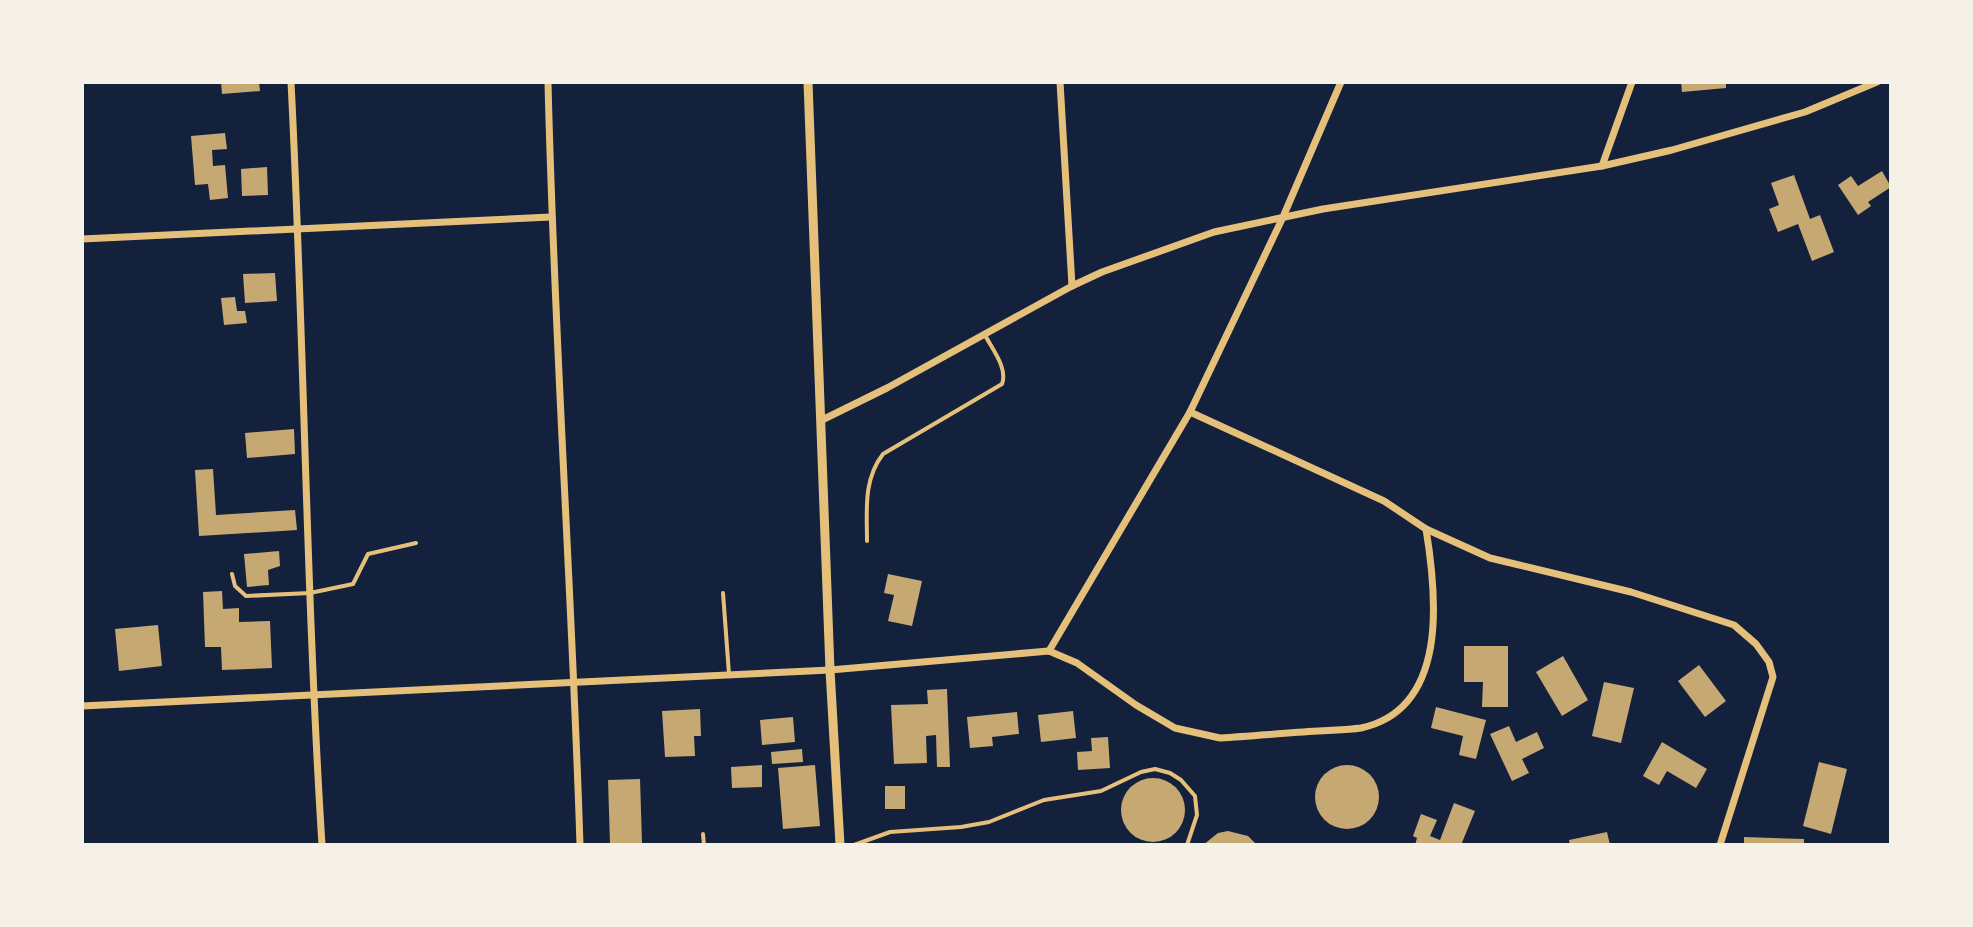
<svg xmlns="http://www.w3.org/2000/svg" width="1973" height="927" font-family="Rubik,sans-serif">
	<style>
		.building { fill: #c6a872 }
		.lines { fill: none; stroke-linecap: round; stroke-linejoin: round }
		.service { stroke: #e5c07b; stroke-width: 4 }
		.minor { stroke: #e5c07b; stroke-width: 7 }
		.tertiary { stroke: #e5c07b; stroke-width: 9 }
	</style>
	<rect width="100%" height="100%" fill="#14213d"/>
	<g class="building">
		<path d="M221 82H259L260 91 222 94Z"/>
		<path d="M1681 82H1726V88L1682 92Z"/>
		<path d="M225 133 227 149 212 150 213 166 225 165 228 198 210 200 208 184 195 185 191 136Z"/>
		<path d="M267 167 268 195 242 196 241 169Z"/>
		<path d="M1882 171 1891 187 1868 202 1871 206 1858 215 1838 185 1851 176 1858 186Z"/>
		<path d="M1794 175 1810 219 1820 215 1834 252 1812 261 1798 224 1778 232 1769 209 1779 205 1771 183Z"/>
		<path d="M275 273 277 301 245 303 243 274Z"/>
		<path d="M235 297 237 311H245L247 323 224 325 221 298Z"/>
		<path d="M294 429 295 454 247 458 245 433Z"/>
		<path d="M213 469 216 515 295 510 297 530 199 536 195 470Z"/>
		<path d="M279 551 280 566 268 570 269 585 247 587 244 554Z"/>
		<path d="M888 574 922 581 912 626 888 621 894 595 884 593Z"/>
		<path d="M222 591 223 609 239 608V622L270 621 272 668 222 670 221 647H205L203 592Z"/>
		<path d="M158 625 162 666 119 671 115 629Z"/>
		<path d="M1464 646H1508V707H1482L1483 682H1464Z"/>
		<path d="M1563 656 1588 700 1562 716 1536 672Z"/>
		<path d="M1699 665 1726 701 1705 717 1678 681Z"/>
		<path d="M1604 682 1634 688 1621 743 1592 736Z"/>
		<path d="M947 689 950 767H937L936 735 926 736 927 763 894 764 891 705 928 704 927 690Z"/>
		<path d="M1436 707 1486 720 1476 759 1459 755 1463 736 1431 728Z"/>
		<path d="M700 709 701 736H694L695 756 665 757 662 711Z"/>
		<path d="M1073 711 1076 738 1041 742 1038 715Z"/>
		<path d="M1017 712 1019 734 992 737 993 746 970 748 967 717Z"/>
		<path d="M793 717 795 742 762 745 760 720Z"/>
		<path d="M1509 726 1516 742 1537 732 1544 748 1522 759 1529 773 1512 781 1490 734Z"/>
		<path d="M1108 737 1110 768 1078 770 1077 752 1092 751 1091 738Z"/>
		<path d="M1662 742 1707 769 1696 788 1667 771 1659 785 1643 776Z"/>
		<path d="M802 749 803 762 772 764 771 752Z"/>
		<path d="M1819 762 1847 769 1831 834 1803 826Z"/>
		<path d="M762 765V787L732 788 731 767Z"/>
		<path d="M815 765 820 826 783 829 778 768Z"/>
		<circle cx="1347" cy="797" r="32"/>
		<circle cx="1153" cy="810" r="32"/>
		<path d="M640 779 642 843 610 844 608 780Z"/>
		<rect x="885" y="786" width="20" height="23"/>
		<path d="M1454 803 1475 811 1461 845H1415L1417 838 1413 836 1421 814 1437 820 1430 836 1440 840Z"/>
		<path d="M1228 831 1248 836 1257 845H1203L1218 833Z"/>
		<path d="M1607 832 1610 845H1570L1569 840Z"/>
		<path d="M1744 837 1804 839V845H1744Z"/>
	</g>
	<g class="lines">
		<g class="service">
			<path d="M867 541C867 510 863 480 883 454L1002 384C1008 368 992 349 985 335"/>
			<path d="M232 574 235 586 246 596 310 593 353 584 368 554 416 543"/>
			<path d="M723 593 729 674"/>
			<path d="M703 834 704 845"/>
			<path d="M854 845 890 832 961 827 989 822 1044 800 1101 791 1141 772 1155 769 1170 773 1181 780 1195 796 1197 815 1187 845"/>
		</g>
		<g class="minor">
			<path d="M291 82C304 336 306 591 322 845"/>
			<path d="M548 82C554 337 572 591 580 845"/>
			<path d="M1060 82 1072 286"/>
			<path d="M1602 166 1632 82"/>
			<path d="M82 239 551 217"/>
			<path d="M1190 412 1384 501 1426 529 1490 558 1631 592 1734 625 1756 644 1769 662 1773 677 1720 845"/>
			<path d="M822 420 887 388 1072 286 1102 272 1214 232 1323 209 1602 166 1672 150 1805 112 1877 82"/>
			<path d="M1049 651 1190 412 1283 217 1341 82"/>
			<path d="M82 706 830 670 1049 651 1077 663 1136 705 1175 728 1220 738C1253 736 1285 733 1318 731 1332 730 1347 730 1361 728 1449 709 1437 596 1426 529"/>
		</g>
		<path class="tertiary" d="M808 82 830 670 840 845"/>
	</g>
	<rect width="1973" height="927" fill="none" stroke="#f6f1e7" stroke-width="168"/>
</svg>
